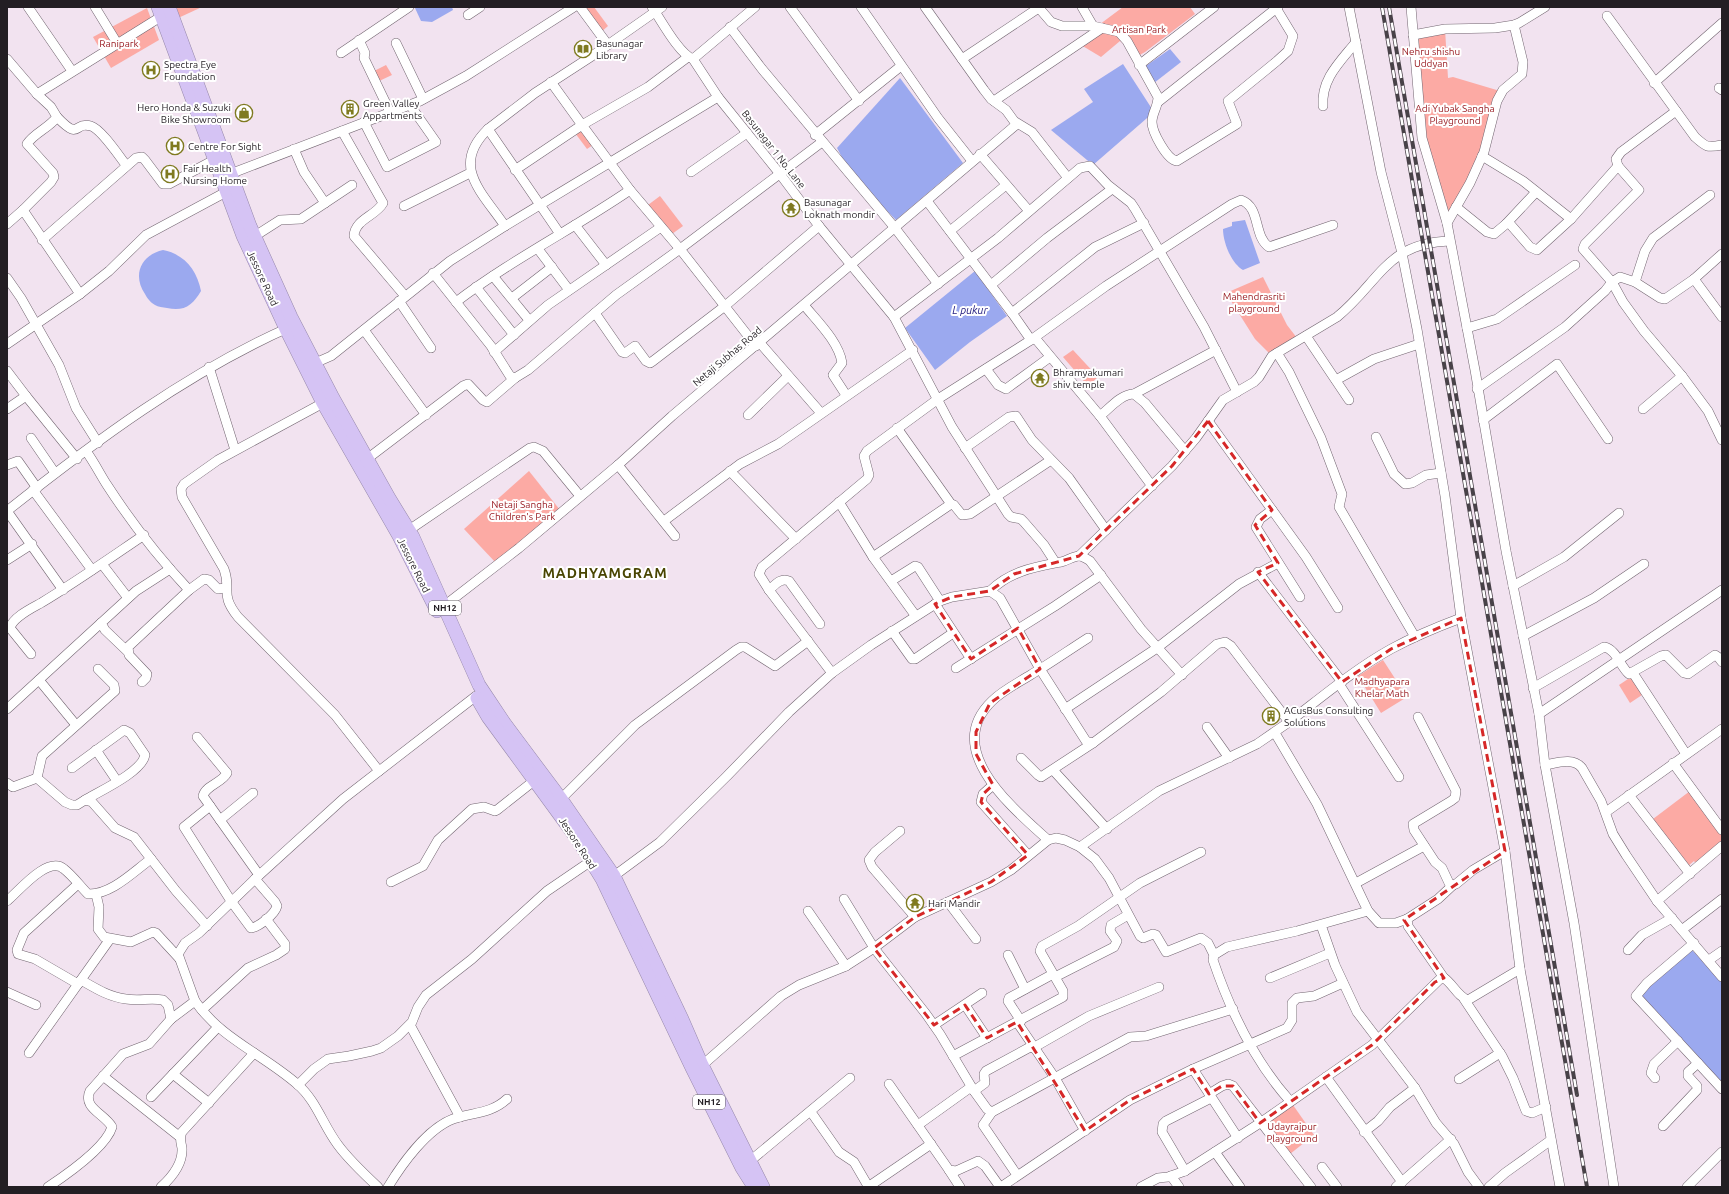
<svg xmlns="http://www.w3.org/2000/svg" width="1729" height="1194" font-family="Ubuntu,sans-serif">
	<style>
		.green { fill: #fcaaa4 }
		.water { fill: #9ba9ef }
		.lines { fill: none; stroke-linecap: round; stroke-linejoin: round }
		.minor-casing { stroke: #736671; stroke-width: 10 }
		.highway-casing { stroke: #9789ab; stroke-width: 14 }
		.minor { stroke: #fff; stroke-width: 9 }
		.highway { stroke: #d5c3f4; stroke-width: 13 }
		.rail-casing { stroke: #484248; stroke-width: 4 }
		.rail { stroke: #fff; stroke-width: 2.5; stroke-dasharray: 8; stroke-linecap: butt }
		.marked { fill: none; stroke: #d62828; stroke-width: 3; stroke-dasharray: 8 5; stroke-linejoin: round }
		.labels { text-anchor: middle; stroke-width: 4; stroke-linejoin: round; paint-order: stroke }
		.shield { fill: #fff; stroke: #656265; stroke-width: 1 }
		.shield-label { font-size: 9px; font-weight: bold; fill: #231e23 }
		.park-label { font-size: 10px; fill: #9a1e24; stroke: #fff }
		.poi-label { font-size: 10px; fill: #231e23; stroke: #fff; text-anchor: start }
		.street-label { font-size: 10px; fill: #231e23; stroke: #fff }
		.water-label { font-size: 11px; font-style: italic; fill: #20197d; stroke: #fff }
		.district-label { font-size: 14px; font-weight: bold; letter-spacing: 1px; fill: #494502; stroke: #fff }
	</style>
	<rect width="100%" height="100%" fill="#f2e3f0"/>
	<g class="green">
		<path d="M171 7H202L176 19Z"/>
		<path d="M585 7H594L608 26 600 33Z"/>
		<path d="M1123 7H1190L1195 14 1145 52 1138 56 1120 41 1101 57 1076 42Z"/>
		<path d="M147 8 159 40 111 68 93 37Z"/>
		<path d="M1445 29 1448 78 1453 77 1500 91 1479 155 1467 183 1447 219 1428 152 1413 35Z"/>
		<path d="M386 65 392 75 377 82 372 72Z"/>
		<path d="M580 129 593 145 587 149 575 133Z"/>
		<path d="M660 196 683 226 672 234 648 205Z"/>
		<path d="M1263 277 1287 325 1297 338 1269 353 1255 339 1226 293Z"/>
		<path d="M1073 350 1098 377 1088 386 1063 357Z"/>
		<path d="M529 471 560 510 496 563 464 529Z"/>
		<path d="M1383 660 1407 697 1381 713 1358 676Z"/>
		<path d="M1631 677 1642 695 1630 703 1619 685Z"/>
		<path d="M1690 791 1722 832V851L1700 869 1694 861 1688 866 1653 819Z"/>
		<path d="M1293 1105 1314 1135 1290 1154 1265 1125Z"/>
	</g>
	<g class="water">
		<path d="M417 7H452L453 10 432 22 421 21 415 8Z"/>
		<path d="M1170 49 1181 62 1154 83 1143 68Z"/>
		<path d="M1123 64 1154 112 1093 165 1051 130 1093 102 1084 89Z"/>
		<path d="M900 78 963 163 896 220 852 176 837 148Z"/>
		<path d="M1245 220 1260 263 1243 270C1231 263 1223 242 1223 229L1232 226V222Z"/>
		<path d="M163 250C184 254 197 270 201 291 193 305 184 312 167 308 163 307 158 307 155 305 151 303 147 298 145 294 132 275 141 255 163 250Z"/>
		<path d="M975 271 1007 316 970 342 935 370 905 328Z"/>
		<path d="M1692 950 1722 982V1086L1640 995Z"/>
	</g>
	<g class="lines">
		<defs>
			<g id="minor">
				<path d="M28 7 72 71"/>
				<path d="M95 7 117 43"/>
				<path d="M580 7 608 45"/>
				<path d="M652 7C661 20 679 54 693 59L718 97 780 174 819 226 894 317 952 427 1008 514 1011 517 1021 519 1024 522 1044 545 1055 562"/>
				<path d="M790 7 859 101"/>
				<path d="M861 7 938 118 972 161"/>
				<path d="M925 7 984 90 991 99 1006 110 1014 121 1032 132 1068 178"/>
				<path d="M1082 7 1093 26"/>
				<path d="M1349 7 1381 172 1402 253 1417 329 1445 496 1461 618 1505 851 1520 969 1560 1187"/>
				<path d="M1411 7 1422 138 1447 223 1475 370 1506 551 1539 714 1545 765 1574 923 1614 1187"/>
				<path d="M1039 8 1051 22 1062 26H1093L1119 32 1127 41 1158 97C1158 107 1152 113 1152 122 1152 132 1167 160 1177 161L1237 124 1228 101 1277 61 1288 51 1293 36 1276 8"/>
				<path d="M468 15 480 7"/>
				<path d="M1607 16 1695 137C1706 147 1707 148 1722 145"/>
				<path d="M730 27 762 69 895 228 938 284"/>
				<path d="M1413 35 1445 29 1495 28 1514 25 1519 23 1545 7"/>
				<path d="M359 40 365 53 364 58 390 112"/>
				<path d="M396 43 423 99"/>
				<path d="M341 53 409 7"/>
				<path d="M7 59 37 94 51 107 57 117C49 128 34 133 27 144L53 173 54 177 51 182 23 210"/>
				<path d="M693 59 755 7"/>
				<path d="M962 59 1040 7"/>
				<path d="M1139 65 1214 7"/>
				<path d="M551 82 582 125 648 87 688 57"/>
				<path d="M1654 83 1722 23"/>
				<path d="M1719 88 1722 90"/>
				<path d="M37 94 162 16"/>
				<path d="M994 101 1102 28"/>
				<path d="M1158 102 1278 7"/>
				<path d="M1323 106C1321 79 1340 62 1356 42"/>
				<path d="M57 117C81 142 73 121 91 126 101 129 119 156 126 165"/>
				<path d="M364 122 387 167 436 142 410 105"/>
				<path d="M488 129C450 166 482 192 505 226"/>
				<path d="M342 131 383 203C376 216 355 219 354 236L405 296"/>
				<path d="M815 135 901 66"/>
				<path d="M294 149 304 172 325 203"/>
				<path d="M980 154 1029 211"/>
				<path d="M1482 156 1523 181 1571 219"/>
				<path d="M1618 166 1616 159 1621 152 1676 111"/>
				<path d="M515 170 582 125 630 190 680 249 756 346"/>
				<path d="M691 172 747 133"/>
				<path d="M230 174 420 101 466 76 574 7"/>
				<path d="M927 201 1012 313"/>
				<path d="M404 206 470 173"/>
				<path d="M1456 207 1487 232 1494 234 1506 224H1510L1530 247 1537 250 1571 219 1618 166 1639 190 1585 244 1583 249 1612 282 1623 302 1644 331 1682 376 1708 411 1722 440"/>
				<path d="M1447 223 1470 183 1484 152 1497 101 1503 90 1522 74 1523 62 1514 25"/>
				<path d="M7 224 23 210 80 294"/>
				<path d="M1506 224 1536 192"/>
				<path d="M575 225 606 265"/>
				<path d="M950 231 1006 185"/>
				<path d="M560 234 488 129 535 93 592 56 662 7"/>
				<path d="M255 236 280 220 301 219 352 185"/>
				<path d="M42 240 136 158 142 157 145 160 163 184H169L214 160"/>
				<path d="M538 249 569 290"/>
				<path d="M1722 254 1694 279 1722 317"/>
				<path d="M433 273 491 346 510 376 515 378 528 370 616 295 680 249 822 142"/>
				<path d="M493 276 529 320"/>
				<path d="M7 278 21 298 59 365 76 408 98 443"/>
				<path d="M1635 282 1645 251 1653 238 1710 195"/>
				<path d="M991 285 1047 238 1112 189"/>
				<path d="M476 287 514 335"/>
				<path d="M512 298 552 267"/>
				<path d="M399 301 431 348"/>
				<path d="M456 302C511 260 573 229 630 190"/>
				<path d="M804 305C817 321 839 342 842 363L833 375 846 395"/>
				<path d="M595 313 622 352 625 353 635 346 646 361 650 363 653 361 725 306 819 226"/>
				<path d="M894 317 998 238 1080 168 1090 166 1108 185 1131 203 1135 209 1204 327 1237 392"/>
				<path d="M1467 328 1497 319 1575 265"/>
				<path d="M364 330 426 415"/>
				<path d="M1306 336 1349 400"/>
				<path d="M1035 338 1100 416 1152 486"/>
				<path d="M1031 340 1012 313 1095 247 1144 223"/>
				<path d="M760 343 821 413"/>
				<path d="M7 344 80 294 109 271 146 235 226 192"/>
				<path d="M494 352 548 305 661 227"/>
				<path d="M1277 353 1289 372 1321 438 1342 494 1339 507 1415 637"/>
				<path d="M315 363 331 356 450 261 505 226 718 97"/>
				<path d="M209 367 235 450"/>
				<path d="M986 369 998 385 1006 389 1050 357"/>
				<path d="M7 371 26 396 7 409"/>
				<path d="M1336 380 1374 359 1419 344"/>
				<path d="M1477 389 1565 327 1605 291 1612 282 1620 277 1635 282 1660 298 1665 299 1694 279"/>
				<path d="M1134 394 1216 350"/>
				<path d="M26 396 77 459"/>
				<path d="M323 403 218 460 184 484 181 489 182 497 224 569C232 591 219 593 238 617L335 715 379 771"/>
				<path d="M1643 409 1682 376"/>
				<path d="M748 415 788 376"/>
				<path d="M1100 416C1110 408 1121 394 1134 394L1145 403 1185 451"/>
				<path d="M1483 420 1557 364 1608 439"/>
				<path d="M1208 421 1306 557 1338 608"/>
				<path d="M897 428 951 504"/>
				<path d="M1376 437 1394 474 1405 484 1412 483 1426 475 1441 473"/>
				<path d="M31 438 55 473"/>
				<path d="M965 448 1009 417 1016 416 1032 440 1069 478 1106 530"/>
				<path d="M86 451C94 462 100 474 107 485 131 522 159 558 189 590"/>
				<path d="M367 459 463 386 468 384 483 400 487 402 515 378"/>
				<path d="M7 465 18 461 37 488"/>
				<path d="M618 465 675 536"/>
				<path d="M730 471 796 539"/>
				<path d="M33 490 92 570"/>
				<path d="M839 502 873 557 915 615"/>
				<path d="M1272 510 1260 519 1256 527 1300 597"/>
				<path d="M7 511C94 442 188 372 290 327"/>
				<path d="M7 511 63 590"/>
				<path d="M664 521 740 464 778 444 913 350"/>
				<path d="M409 530 530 448 534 447 543 451 580 496"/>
				<path d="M1079 556 1172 466 1196 438 1223 400 1254 382 1259 377 1272 356 1337 317C1379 283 1386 243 1449 241"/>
				<path d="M873 557 951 504 954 505 962 515 970 514 1051 460"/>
				<path d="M7 560 32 544"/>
				<path d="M102 564 128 598"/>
				<path d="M1258 572 1342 682"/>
				<path d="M891 581 915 566 918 567 940 601"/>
				<path d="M1513 586 1564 557 1619 513"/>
				<path d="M769 590C775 585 781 577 789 581L820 624"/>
				<path d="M990 591C1010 571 1035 567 1061 562 1067 561 1073 556 1079 556 1083 556 1087 559 1090 561L1141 629 1182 675"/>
				<path d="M935 604 971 659"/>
				<path d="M444 606 519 548 618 465 672 416 1017 124"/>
				<path d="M892 631 912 659H915L953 633"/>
				<path d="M1523 636 1594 598 1644 564"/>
				<path d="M127 651 105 630 101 623 136 591 170 569"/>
				<path d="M31 654 10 628C13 617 32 608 41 603 76 582 110 558 144 535"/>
				<path d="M956 668 1055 606 1101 575"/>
				<path d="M832 673 769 590 759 574 762 567 867 479 869 475 864 456 867 451 938 399 1031 340 1106 286 1232 204 1241 200C1261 207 1253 236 1269 247L1333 225"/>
				<path d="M1633 673 1686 754"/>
				<path d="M39 680 76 725"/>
				<path d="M142 682 146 678 147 674 129 655 128 647 189 590 204 579 209 580 218 589 225 588"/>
				<path d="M1339 684 1399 777"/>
				<path d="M1533 688 1604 647C1616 649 1620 666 1629 674L1661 656 1666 655 1684 673 1688 674 1715 655 1718 657 1722 662"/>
				<path d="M7 709 101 623"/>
				<path d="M1065 709 1157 648 1239 584 1278 563"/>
				<path d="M1539 714 1722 590"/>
				<path d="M1418 717 1456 791 1455 798 1451 801 1413 824 1414 830 1435 862 1442 868 1449 883 1453 885 1456 884 1473 870 1505 851"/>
				<path d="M1207 727 1229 758"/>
				<path d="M1275 733 1317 804 1368 911 1379 923H1396L1407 919"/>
				<path d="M197 737 227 773C222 783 206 785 203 796L220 820"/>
				<path d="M96 750 117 781"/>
				<path d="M1021 758 1038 775 1041 777 1093 743"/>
				<path d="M1673 763 1722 830"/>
				<path d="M1545 765C1557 763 1573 757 1582 768L1601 801 1613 834 1626 855 1657 901 1722 977"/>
				<path d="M72 768 124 730 130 733 145 755C142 772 100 791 85 800"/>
				<path d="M1053 770 1107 829"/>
				<path d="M37 778 42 756 115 691 114 685 98 669"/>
				<path d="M7 783 13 787 37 778 65 802 72 805H77L85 800 92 802 115 828 134 837 176 891 207 926"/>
				<path d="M993 785 983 794 981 802 1028 855"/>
				<path d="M253 793 220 820 259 875"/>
				<path d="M1629 795 1690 874"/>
				<path d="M561 799 635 725 736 650 741 647H745L775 666 808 641"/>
				<path d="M210 806 184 827 231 901 251 928C259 927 275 914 277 906L275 902 255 879"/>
				<path d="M1606 812 1722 729"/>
				<path d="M900 831 875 852 869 860 872 867 915 917"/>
				<path d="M1048 840C1014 809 941 750 992 701 1003 690 1018 683 1032 674 1051 663 1069 650 1088 638"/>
				<path d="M1080 847 1159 791 1257 744 1289 722"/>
				<path d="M614 876 660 842 727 776 789 712 832 673 871 645 940 601 952 597 990 591 1000 598 1040 669 1086 741 1093 743 1161 692 1217 644 1225 642 1231 646 1289 722C1322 697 1355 669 1391 649 1413 637 1437 627 1461 618"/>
				<path d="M391 882 423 866 438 840 472 809 484 807 495 811 497 810 535 780"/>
				<path d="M1356 883 1424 846"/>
				<path d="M78 884 24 933 17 950 18 954 35 959 78 984"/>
				<path d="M96 894 99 907 98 929 104 937 131 942 153 932 156 933 179 958"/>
				<path d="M844 899 874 948 926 1014 940 1034 974 1091 987 1109 992 1112 1130 1037 1146 1036 1233 1009"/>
				<path d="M7 901C19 891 48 855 64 869 73 876 80 886 88 894 111 895 133 872 151 859"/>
				<path d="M1657 901 1722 846"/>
				<path d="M948 902 976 939"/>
				<path d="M808 911 846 966"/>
				<path d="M1321 925 1335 965 1357 1012 1415 1088 1436 1123 1454 1144 1468 1172 1479 1187"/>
				<path d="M1683 929 1722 899"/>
				<path d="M1694 943 1647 983 1636 996 1722 1089"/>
				<path d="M1628 950 1642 935 1672 918"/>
				<path d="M1008 955 1025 989"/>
				<path d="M1709 960 1722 951"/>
				<path d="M1055 977 1114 947 1117 941 1110 931 1111 925 1128 915"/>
				<path d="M1270 978 1330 953"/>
				<path d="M1444 978 1408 926 1407 919 1438 899 1453 885"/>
				<path d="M81 980C95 988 109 997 126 999 138 1001 151 998 163 1000L168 1005 171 1019"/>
				<path d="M7 992 36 1005"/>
				<path d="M1464 999 1502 1056 1513 1078 1526 1111 1532 1113 1546 1107"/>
				<path d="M965 1005 987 1038"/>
				<path d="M202 1010 248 968 276 955 285 949V944L266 919"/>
				<path d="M1021 1021 1008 1001 1009 998 1053 974"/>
				<path d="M1017 1022 1055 1078 1085 1131"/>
				<path d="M410 1025 460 1117"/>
				<path d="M934 1025 982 993"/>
				<path d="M1033 1048 1089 1016 1159 987"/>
				<path d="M29 1053 110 939"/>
				<path d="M953 1056 1063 997V991L1040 951 1042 946 1078 926 1140 883 1201 852"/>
				<path d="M698 1069 781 996 799 985 846 966 874 948 915 917 991 882 1011 870 1048 840 1056 838 1065 840 1080 847 1095 859 1109 878 1140 936 1143 938 1153 934 1156 935 1166 952 1201 938 1208 943 1214 955"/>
				<path d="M1193 1069 1238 1138"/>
				<path d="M173 1074 209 1103"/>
				<path d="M103 1076 180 1137"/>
				<path d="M1326 1077 1402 1182"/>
				<path d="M1655 1078 1651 1073 1654 1064 1678 1041"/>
				<path d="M1459 1079 1500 1053"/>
				<path d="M889 1084 949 1170 956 1171 978 1161 985 1166 1000 1187"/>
				<path d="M298 1085 314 1069 328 1059 349 1056 372 1051 381 1048 398 1036 412 1022 418 1007 426 995 472 959 547 891 591 861"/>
				<path d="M974 1091 985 1083 984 1074 986 1071 1032 1046"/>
				<path d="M1209 1094 1222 1086 1228 1084 1233 1086 1311 1187"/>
				<path d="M151 1097 218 1027"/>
				<path d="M1290 1101C1255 1062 1230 1010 1213 960L1214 955 1227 947 1297 931 1368 911"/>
				<path d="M811 1112 839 1152 854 1162 868 1186"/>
				<path d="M992 1112 983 1125 1017 1175"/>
				<path d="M918 1125 971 1087"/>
				<path d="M1663 1126 1697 1090V1086L1688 1076V1072L1698 1063"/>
				<path d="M1364 1132 1378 1121 1390 1107 1415 1088"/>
				<path d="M1215 1152 1240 1187"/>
				<path d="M750 1161 850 1078"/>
				<path d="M1322 1167 1337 1187"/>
				<path d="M949 1170 960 1187"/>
				<path d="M1185 1171 1162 1132 1163 1124 1166 1121 1211 1098"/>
				<path d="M1171 1176 1179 1187"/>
				<path d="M48 1187C66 1175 106 1147 112 1127 105 1114 82 1108 90 1091L123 1054 149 1044 171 1019 195 1001"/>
				<path d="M161 1187C172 1177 183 1164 182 1148 181 1142 179 1138 182 1132L254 1053"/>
				<path d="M378 1187C364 1174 349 1160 338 1145 323 1125 316 1100 297 1084 264 1055 220 1038 195 1001L178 954 185 943 199 933 255 879 343 799 476 696"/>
				<path d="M388 1187C402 1164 427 1129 453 1119 473 1112 491 1114 507 1099"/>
				<path d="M868 1187 931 1144"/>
				<path d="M1001 1187 1130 1100 1193 1069 1287 1028 1292 1020V1003L1297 998 1314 996 1343 983"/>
				<path d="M1141 1187 1158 1178 1168 1177 1185 1171 1260 1123 1372 1045 1440 979 1444 978C1453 984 1458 997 1468 1000L1520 969"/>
				<path d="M1396 1187 1451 1139"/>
				<path d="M1489 1187 1505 1173 1551 1140"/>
				<path d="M1687 1187 1722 1152"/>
			</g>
			<g id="highway">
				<path d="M158 7 243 236 286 329 323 403 399 536 437 611"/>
				<path d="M169 7 250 226 291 317 333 398 389 498 413 537 479 685 505 724 561 799 614 876 682 1019 702 1065 763 1187"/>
				<path d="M477 698 488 717 578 840 602 879 692 1068 742 1168 754 1187"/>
			</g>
		</defs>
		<use href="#minor" class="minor-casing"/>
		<use href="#highway" class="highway-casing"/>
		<use href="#minor" class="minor"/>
		<use href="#highway" class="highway"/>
		<defs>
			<g id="rail">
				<path d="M1382 7 1587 1187"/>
				<path d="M1389 7 1577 1095"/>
			</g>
		</defs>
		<use href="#rail" class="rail-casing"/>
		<use href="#rail" class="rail"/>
	</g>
	<path class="marked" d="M1208 421 1272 510 1255 525 1278 563 1258 572 1342 682 1391 649 1461 618 1505 851 1404 920 1444 978 1435 982 1372 1045 1260 1123 1233 1086H1222L1209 1094 1193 1069 1130 1100 1085 1131 1017 1022 987 1038 965 1005 934 1025 874 948 915 917 991 882 1028 855 981 802 983 794 993 785 976 754V732L990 703 1040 669 1018 628 971 659 935 604 952 597 990 591 1014 574 1079 556 1172 466Z"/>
	<defs>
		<symbol id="library-ring" viewBox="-11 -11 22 22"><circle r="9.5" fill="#fff" stroke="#7f7a20" stroke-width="1.5"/><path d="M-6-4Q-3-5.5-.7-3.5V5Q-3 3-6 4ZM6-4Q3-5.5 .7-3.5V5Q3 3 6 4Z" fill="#7f7a20"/></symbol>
		<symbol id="hospital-ring" viewBox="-11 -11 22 22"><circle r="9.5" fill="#fff" stroke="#7f7a20" stroke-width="1.5"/><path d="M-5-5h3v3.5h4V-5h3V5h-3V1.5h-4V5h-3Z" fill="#7f7a20"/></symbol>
		<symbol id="building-ring" viewBox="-11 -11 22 22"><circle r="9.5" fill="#fff" stroke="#7f7a20" stroke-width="1.5"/><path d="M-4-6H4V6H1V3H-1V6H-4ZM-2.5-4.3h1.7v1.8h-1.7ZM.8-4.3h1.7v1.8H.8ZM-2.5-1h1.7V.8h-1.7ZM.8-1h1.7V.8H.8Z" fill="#7f7a20"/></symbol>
		<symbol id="shop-ring" viewBox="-11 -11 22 22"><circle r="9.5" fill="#fff" stroke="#7f7a20" stroke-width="1.5"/><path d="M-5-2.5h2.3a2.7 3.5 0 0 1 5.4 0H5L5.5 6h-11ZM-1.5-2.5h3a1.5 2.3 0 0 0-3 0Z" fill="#7f7a20"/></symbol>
		<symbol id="temple-ring" viewBox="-11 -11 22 22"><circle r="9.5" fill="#fff" stroke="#7f7a20" stroke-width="1.5"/><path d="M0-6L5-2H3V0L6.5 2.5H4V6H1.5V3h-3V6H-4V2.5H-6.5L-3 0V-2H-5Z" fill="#7f7a20"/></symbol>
	</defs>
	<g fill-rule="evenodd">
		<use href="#library-ring" x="573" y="39" width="20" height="20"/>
		<use href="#hospital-ring" x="141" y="60" width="20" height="20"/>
		<use href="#building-ring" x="340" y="99" width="20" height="20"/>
		<use href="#shop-ring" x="234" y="103" width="20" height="20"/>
		<use href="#hospital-ring" x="165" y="136" width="20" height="20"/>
		<use href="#hospital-ring" x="160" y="164" width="20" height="20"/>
		<use href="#temple-ring" x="781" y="198" width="20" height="20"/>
		<use href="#temple-ring" x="1030" y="368" width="20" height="20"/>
		<use href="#building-ring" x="1261" y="706" width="20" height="20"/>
		<use href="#temple-ring" x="905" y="893" width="20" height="20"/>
	</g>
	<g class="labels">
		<g class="shield">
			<rect x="429" y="601" width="32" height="14" rx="3"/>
			<rect x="693" y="1095" width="32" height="14" rx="3"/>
		</g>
		<g class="shield-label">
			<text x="445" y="611">NH12</text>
			<text x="709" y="1105">NH12</text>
		</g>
		<g class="park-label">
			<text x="1139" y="33">Artisan Park</text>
			<text x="119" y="47">Ranipark</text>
			<text x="1431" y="55">Nehru shishu<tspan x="1431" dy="12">Uddyan</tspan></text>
			<text x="1455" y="112">Adi Yubak Sangha<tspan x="1455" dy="12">Playground</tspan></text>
			<text x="1254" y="300">Mahendrasriti<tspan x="1254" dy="12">playground</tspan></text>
			<text x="522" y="508">Netaji Sangha<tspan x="522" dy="12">Children's Park</tspan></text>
			<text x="1382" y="685">Madhyapara<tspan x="1382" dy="12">Khelar Math</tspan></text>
			<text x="1292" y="1130">Udayrajpur<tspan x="1292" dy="12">Playground</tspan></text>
		</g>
		<g class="poi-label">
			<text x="596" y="47">Basunagar<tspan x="596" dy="12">Library</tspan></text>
			<text x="164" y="68">Spectra Eye<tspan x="164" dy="12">Foundation</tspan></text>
			<text x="363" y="107">Green Valley<tspan x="363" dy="12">Appartments</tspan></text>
			<text x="231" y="111" text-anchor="end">Hero Honda &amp; Suzuki<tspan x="231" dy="12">Bike Showroom</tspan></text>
			<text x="188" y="150">Centre For Sight</text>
			<text x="183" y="172">Fair Health<tspan x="183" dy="12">Nursing Home</tspan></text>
			<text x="804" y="206">Basunagar<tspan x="804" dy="12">Loknath mondir</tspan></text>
			<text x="1053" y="376">Bhramyakumari<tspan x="1053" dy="12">shiv temple</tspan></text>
			<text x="1284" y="714">ACusBus Consulting<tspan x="1284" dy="12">Solutions</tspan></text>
			<text x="928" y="907">Hari Mandir</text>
		</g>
		<g class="street-label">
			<text transform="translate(774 149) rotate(52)" y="4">Basunagar 1 No. Lane</text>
			<text transform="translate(263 278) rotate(65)" y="4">Jessore Road</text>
			<text transform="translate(727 356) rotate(-40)" y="4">Netaji Subhas Road</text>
			<text transform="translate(414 565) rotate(63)" y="4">Jessore Road</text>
			<text transform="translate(578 843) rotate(57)" y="4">Jessore Road</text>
		</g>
		<g class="water-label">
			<text x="970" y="314">L pukur</text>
		</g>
		<g class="district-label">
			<text x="605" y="578">MADHYAMGRAM</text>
		</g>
	</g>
	<rect width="1729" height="1194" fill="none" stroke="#231e23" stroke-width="16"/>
</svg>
